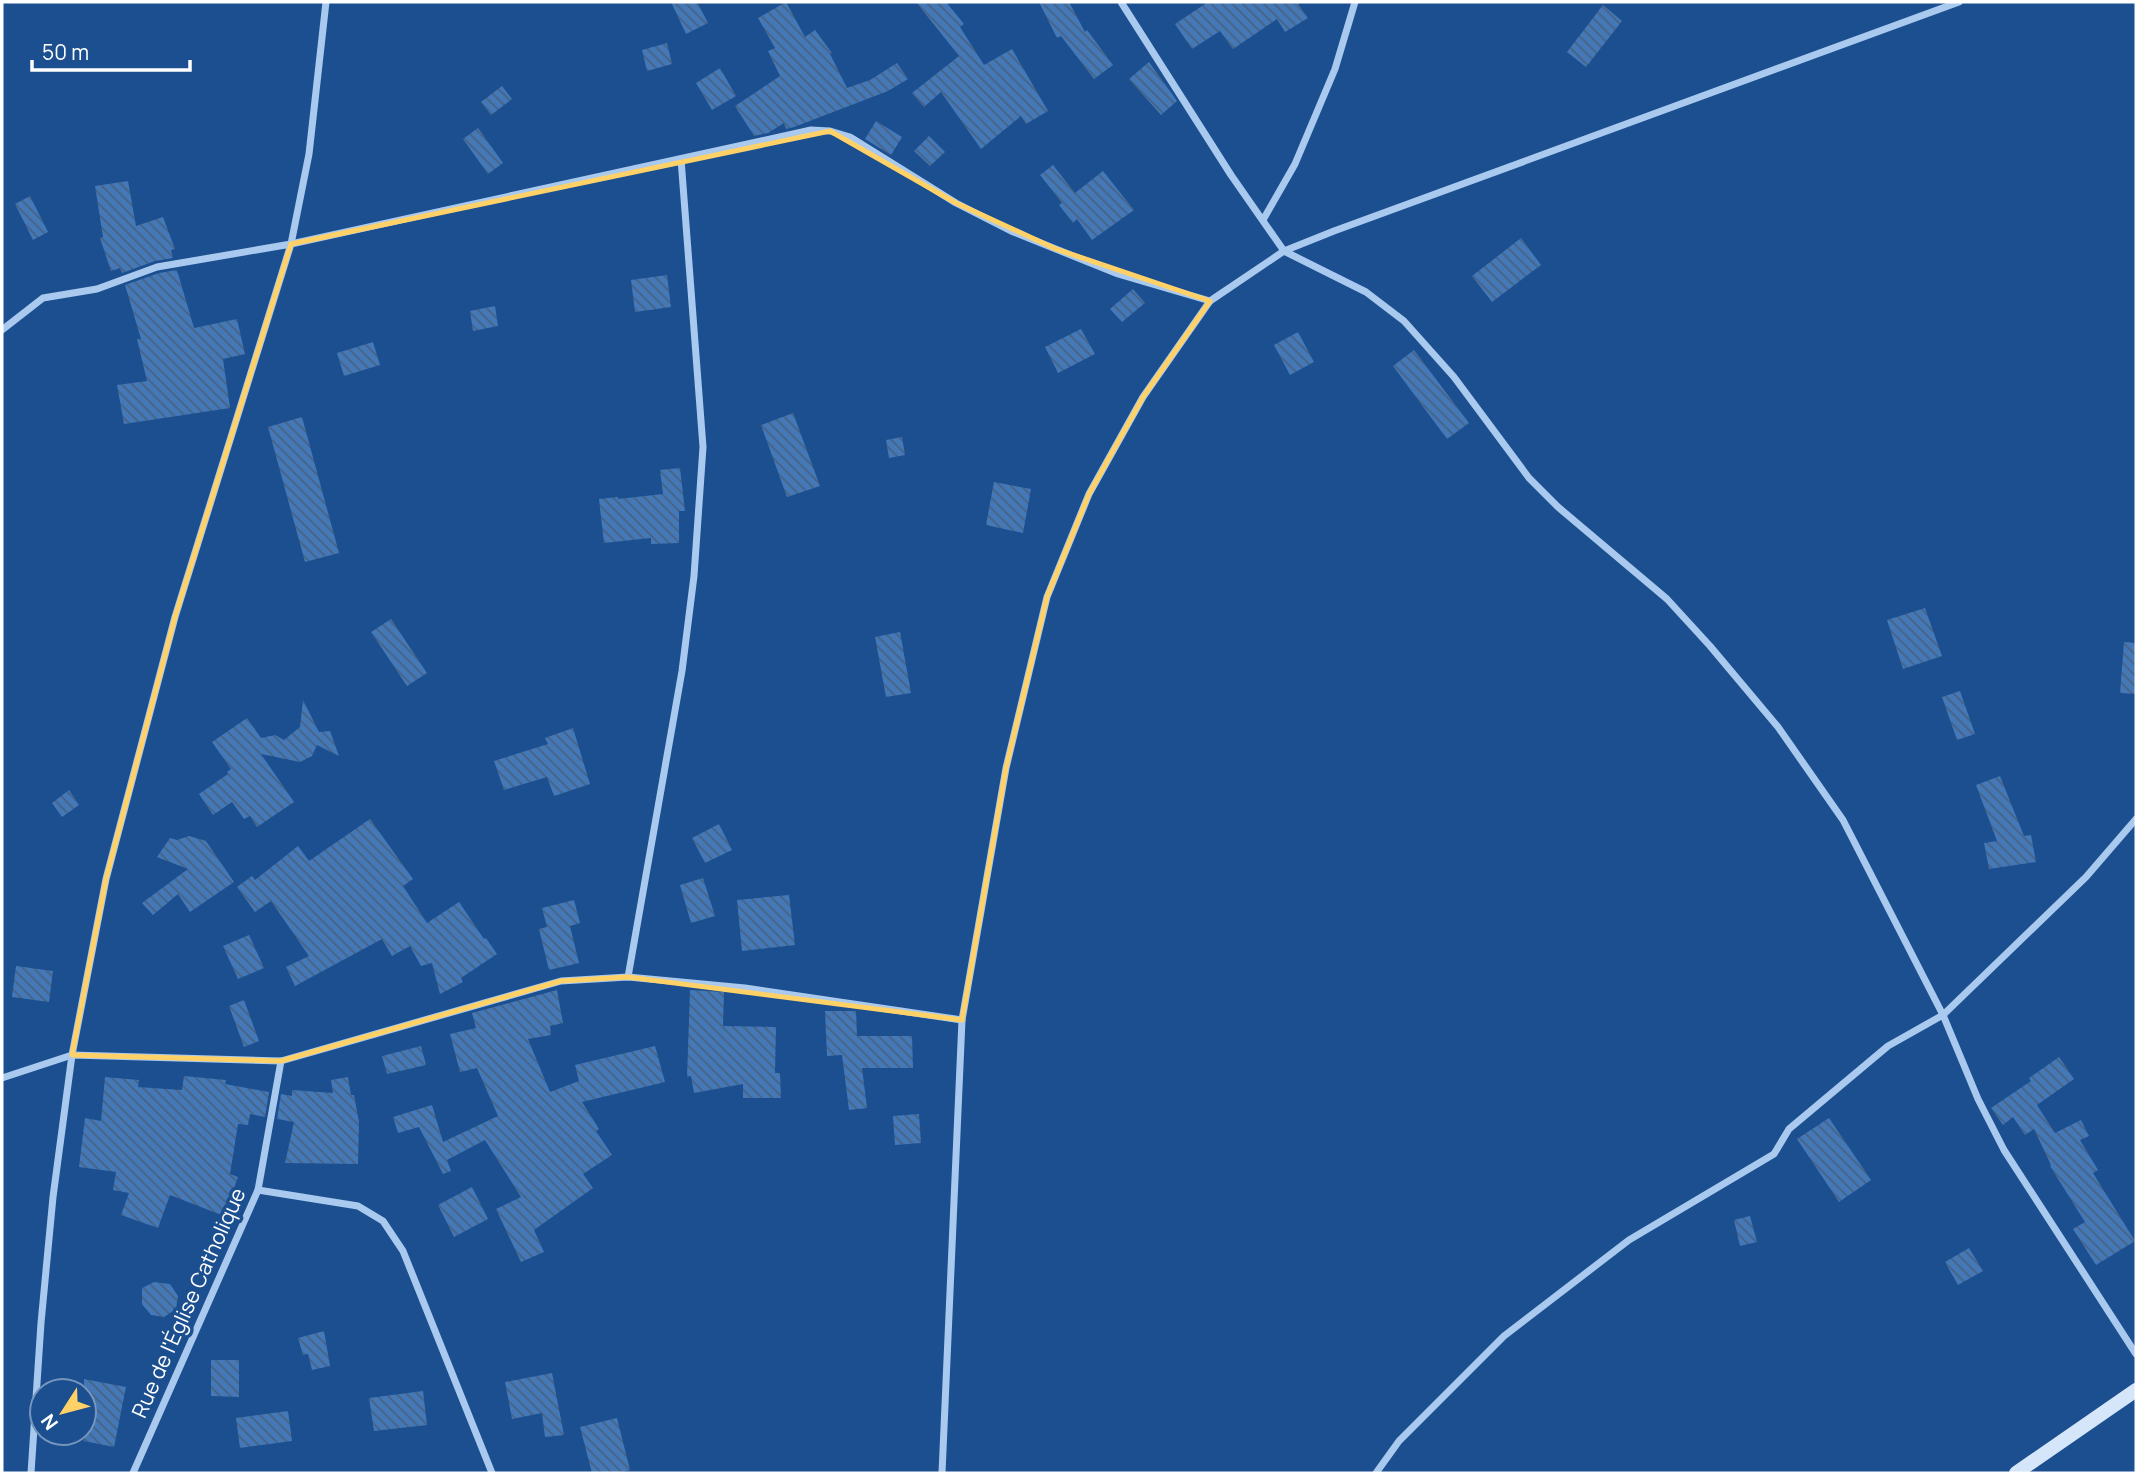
<svg xmlns="http://www.w3.org/2000/svg" width="2138" height="1475" font-family="Manrope,sans-serif">
	<style>
		.building { fill: url(#building-back-hatch) }
		.lines { fill: none; stroke-linecap: round; stroke-linejoin: round }
		.street { stroke: #a9c9ee; stroke-width: 7 }
		.secondary { stroke: #d6e6fa; stroke-width: 14 }
		.marked { fill: none; stroke: #ffd166; stroke-width: 5; stroke-linejoin: round }
		.labels { text-anchor: middle; stroke-width: 7; stroke-linejoin: round; paint-order: stroke }
		.street-label { font-size: 21px; fill: #fff; stroke: #1b4f8f }
	</style>
	<defs>
		<pattern id="building-back-hatch" width="6" height="6" patternUnits="userSpaceOnUse" patternTransform="scale(1.75)"><rect width="6" height="6" fill="#4478b7"/><path d="M-1 5l2 2M0 0l6 6M5-1l2 2" fill="none" stroke="#486282"/></pattern>
	</defs>
	<rect width="100%" height="100%" fill="#1b4f8f"/>
	<g class="building">
		<path d="M671 2H697L708 23 686 34Z"/>
		<path d="M786 2 805 37 815 30 832 53 830 54 847 88 870 80 897 63 908 79 888 91 794 127 786 129 784 123 768 133 754 136 735 106 780 76 768 51 775 48 758 18Z"/>
		<path d="M916 2H946L964 24 960 27 984 65 1012 49 1048 111 1026 124 1021 116 981 149 941 92 924 107 912 93 959 56Z"/>
		<path d="M1039 2H1069L1085 32 1087 30 1113 65 1094 79 1061 36 1057 38Z"/>
		<path d="M1208 2H1301L1298 4 1308 18 1285 32 1277 19 1233 49 1220 31 1192 49 1175 24Z"/>
		<path d="M1603 5 1622 21 1586 67 1567 52Z"/>
		<path d="M667 43 672 64 647 71 642 50Z"/>
		<path d="M1149 62 1177 101 1161 115 1129 79Z"/>
		<path d="M720 68 736 96 712 110 696 83Z"/>
		<path d="M502 86 512 99 491 115 481 102Z"/>
		<path d="M876 121 902 137 891 155 865 139Z"/>
		<path d="M478 128 503 163 488 174 463 139Z"/>
		<path d="M929 136 945 152 930 166 914 151Z"/>
		<path d="M1053 165 1075 193 1103 171 1134 210 1092 240 1077 219 1073 223 1059 205 1062 203 1040 175Z"/>
		<path d="M128 181 136 226 163 217 175 249 171 250 173 258 155 261 122 273 120 268 111 271 100 238 103 237 95 186Z"/>
		<path d="M30 196 48 232 33 240 15 204Z"/>
		<path d="M1521 238 1541 265 1492 302 1472 276Z"/>
		<path d="M177 270 194 328 237 319 245 354 223 359 230 408 124 424 117 385 147 381 137 339H141L125 285 159 273Z"/>
		<path d="M667 275 671 307 635 312 631 280Z"/>
		<path d="M1133 289 1145 303 1122 322 1110 309Z"/>
		<path d="M495 306 498 326 473 331 470 311Z"/>
		<path d="M1081 329 1095 354 1058 373 1045 347Z"/>
		<path d="M1298 332 1314 362 1290 375 1274 345Z"/>
		<path d="M373 342 380 365 344 376 337 353Z"/>
		<path d="M1414 350 1469 423 1447 439 1393 366Z"/>
		<path d="M793 413 820 486 787 497 761 425Z"/>
		<path d="M302 417 339 553 305 562 268 427Z"/>
		<path d="M902 437 905 455 889 458 886 440Z"/>
		<path d="M680 468 685 511H679V543L651 544V538L604 543 599 499 618 497V499L663 494 660 470Z"/>
		<path d="M994 482 1031 489 1023 533 986 525Z"/>
		<path d="M1925 608 1942 656 1903 669 1887 620Z"/>
		<path d="M391 619 427 673 407 686 371 632Z"/>
		<path d="M900 632 911 693 886 697 875 637Z"/>
		<path d="M2124 642 2136 643V694L2120 693Z"/>
		<path d="M1960 691 1975 734 1957 740 1942 697Z"/>
		<path d="M303 700 319 732 330 731 339 756 317 745 312 756 300 762 261 754 294 802 257 827 250 816 244 819 232 802 213 815 199 794 228 774 227 772 231 769 212 742 247 718 261 738 275 735 284 740 300 727Z"/>
		<path d="M573 728 590 784 554 796 547 777 504 790 494 761 548 744 545 738Z"/>
		<path d="M2000 776 2024 836 2031 835 2036 862 1989 869 1984 843 1997 841 1976 785Z"/>
		<path d="M69 790 79 805 62 817 52 803Z"/>
		<path d="M370 819 413 879 403 886 427 923 459 902 484 939 486 938 497 954 461 978 463 982 440 994 432 963 421 966 410 946 392 956 382 939 295 986 286 967 309 956 271 901 255 912 237 887 252 876 255 880 298 846 309 861Z"/>
		<path d="M719 824 732 850 705 863 692 838Z"/>
		<path d="M189 836 206 841 234 882 190 912 178 894 153 915 142 903 188 869 157 857 170 838 177 840Z"/>
		<path d="M703 878 715 916 691 923 680 885Z"/>
		<path d="M789 895 795 945 742 951 737 900Z"/>
		<path d="M574 900 580 923 570 926 579 963 549 970 539 929 547 927 542 908Z"/>
		<path d="M249 935 264 968 238 979 223 946Z"/>
		<path d="M16 966 53 971 49 1002 12 997Z"/>
		<path d="M557 990 563 1023 550 1026 551 1035 528 1039 550 1092 579 1081 575 1065 655 1046 665 1082 582 1102 599 1129 596 1131 612 1155 583 1174 593 1188 534 1230 544 1252 521 1262 496 1209 521 1197 485 1140 447 1160 451 1171 443 1174 419 1127 398 1133 393 1117 432 1105 443 1142 498 1116 477 1068 460 1072 450 1034 476 1028 472 1013Z"/>
		<path d="M690 990 724 992 723 1026 776 1027 775 1073H780L781 1098H743V1084L694 1093 691 1076 687 1077Z"/>
		<path d="M244 1000 259 1041 244 1047 229 1006Z"/>
		<path d="M825 1011H856L857 1036H912L913 1068H862L867 1108 849 1110 842 1055 827 1056Z"/>
		<path d="M421 1046 426 1065 387 1074 382 1056Z"/>
		<path d="M2059 1057 2074 1079 2037 1105 2055 1133 2081 1120 2089 1136 2080 1140 2098 1170 2093 1173 2135 1241 2096 1265 2073 1229 2085 1222 2050 1166 2051 1165 2034 1129 2025 1135 2013 1117 2003 1125 1991 1108 2031 1081 2029 1078Z"/>
		<path d="M184 1076 226 1080 225 1084 269 1092 265 1117 250 1114 248 1125 238 1124 230 1174 238 1177 224 1216 170 1195 158 1228 121 1215 129 1193 113 1190 116 1172 79 1167 85 1118 101 1121 105 1077 139 1080 138 1087 182 1090Z"/>
		<path d="M348 1077 351 1095H354L359 1122 358 1164 285 1163 294 1122 277 1119 281 1094 292 1096V1090L333 1093 331 1080Z"/>
		<path d="M919 1114 921 1143 895 1145 893 1116Z"/>
		<path d="M1829 1118 1871 1180 1839 1202 1797 1139Z"/>
		<path d="M472 1187 488 1219 454 1237 438 1205Z"/>
		<path d="M1750 1216 1757 1242 1740 1246 1734 1220Z"/>
		<path d="M1969 1248 1983 1271 1958 1285 1945 1262Z"/>
		<path d="M154 1282 170 1284 178 1296 176 1309 164 1317 151 1315 142 1304V1288Z"/>
		<path d="M324 1331 330 1366 312 1370 308 1354 303 1355 298 1338Z"/>
		<path d="M211 1360H239V1397L211 1396Z"/>
		<path d="M552 1373 564 1435 545 1437 542 1413 512 1419 505 1382Z"/>
		<path d="M84 1379 126 1387 114 1447 84 1441Z"/>
		<path d="M423 1391 427 1425 374 1431 369 1398Z"/>
		<path d="M288 1411 292 1441 240 1448 236 1418Z"/>
		<path d="M617 1418 630 1470 619 1473H592L580 1427Z"/>
	</g>
	<g class="lines">
		<g class="street">
			<path d="M1121 2 1231 175 1284 251 1366 292 1404 321 1454 377 1529 478 1558 507 1667 599 1710 646 1778 727 1843 820 1943 1015 1978 1099 2004 1150 2136 1354"/>
			<path d="M1263 220 1295 164 1335 69 1355 2"/>
			<path d="M2 330 43 298 97 289 157 267 291 244 811 130 830 131 850 137 956 203 1011 231 1118 274 1210 301"/>
			<path d="M628 977 682 671 694 576 703 447 681 159"/>
			<path d="M2 1078 72 1055 281 1061 561 981 628 977 745 988 962 1020"/>
			<path d="M258 1190 358 1206 383 1221 403 1251 492 1473"/>
			<path d="M31 1473 41 1323 53 1197 72 1055 106 879 175 617 291 244 309 154 326 2"/>
			<path d="M133 1473 258 1190 281 1061"/>
			<path d="M942 1473 962 1020 1006 768 1047 597 1089 494 1143 397 1210 301 1284 251 1334 231 1959 2"/>
			<path d="M1376 1473 1399 1441 1504 1336 1629 1240 1774 1154 1789 1129 1888 1046 1943 1015 2086 877 2136 819"/>
		</g>
		<path class="secondary" d="M2016 1473 2136 1390"/>
	</g>
	<path class="marked" d="M830 131 956 203 1056 249 1210 301 1143 397 1089 494 1047 597 1006 768 962 1020 628 977 561 981 281 1061 72 1055 106 879 175 617 291 244Z"/>
	<g class="labels">
		<g class="street-label">
			<text transform="translate(189 1303) rotate(-66)" y="7">Rue de l'Église Catholique</text>
		</g>
	</g>
	<rect width="2138" height="1475" fill="none" stroke="#ffffff" stroke-width="7"/>
	<g transform="translate(63 1412) rotate(234)"><circle r="33" fill="#1b4f8f" stroke="#7695bc" stroke-width="2"/>
	<path d="M0-5L12 26L0 18L-12 26Z" fill="#ffd166"/>
	<text y="-10" font-size="19" font-weight="bold" text-anchor="middle" fill="#ffffff">N</text>
	</g>
	<path d="M32 60v10h158v-10" fill="none" stroke="#ffffff" stroke-width="3.5"/>
	<text x="42" y="60" font-size="21" fill="#ffffff" stroke="#1b4f8f" stroke-width="5" paint-order="stroke">50 m</text>
</svg>
